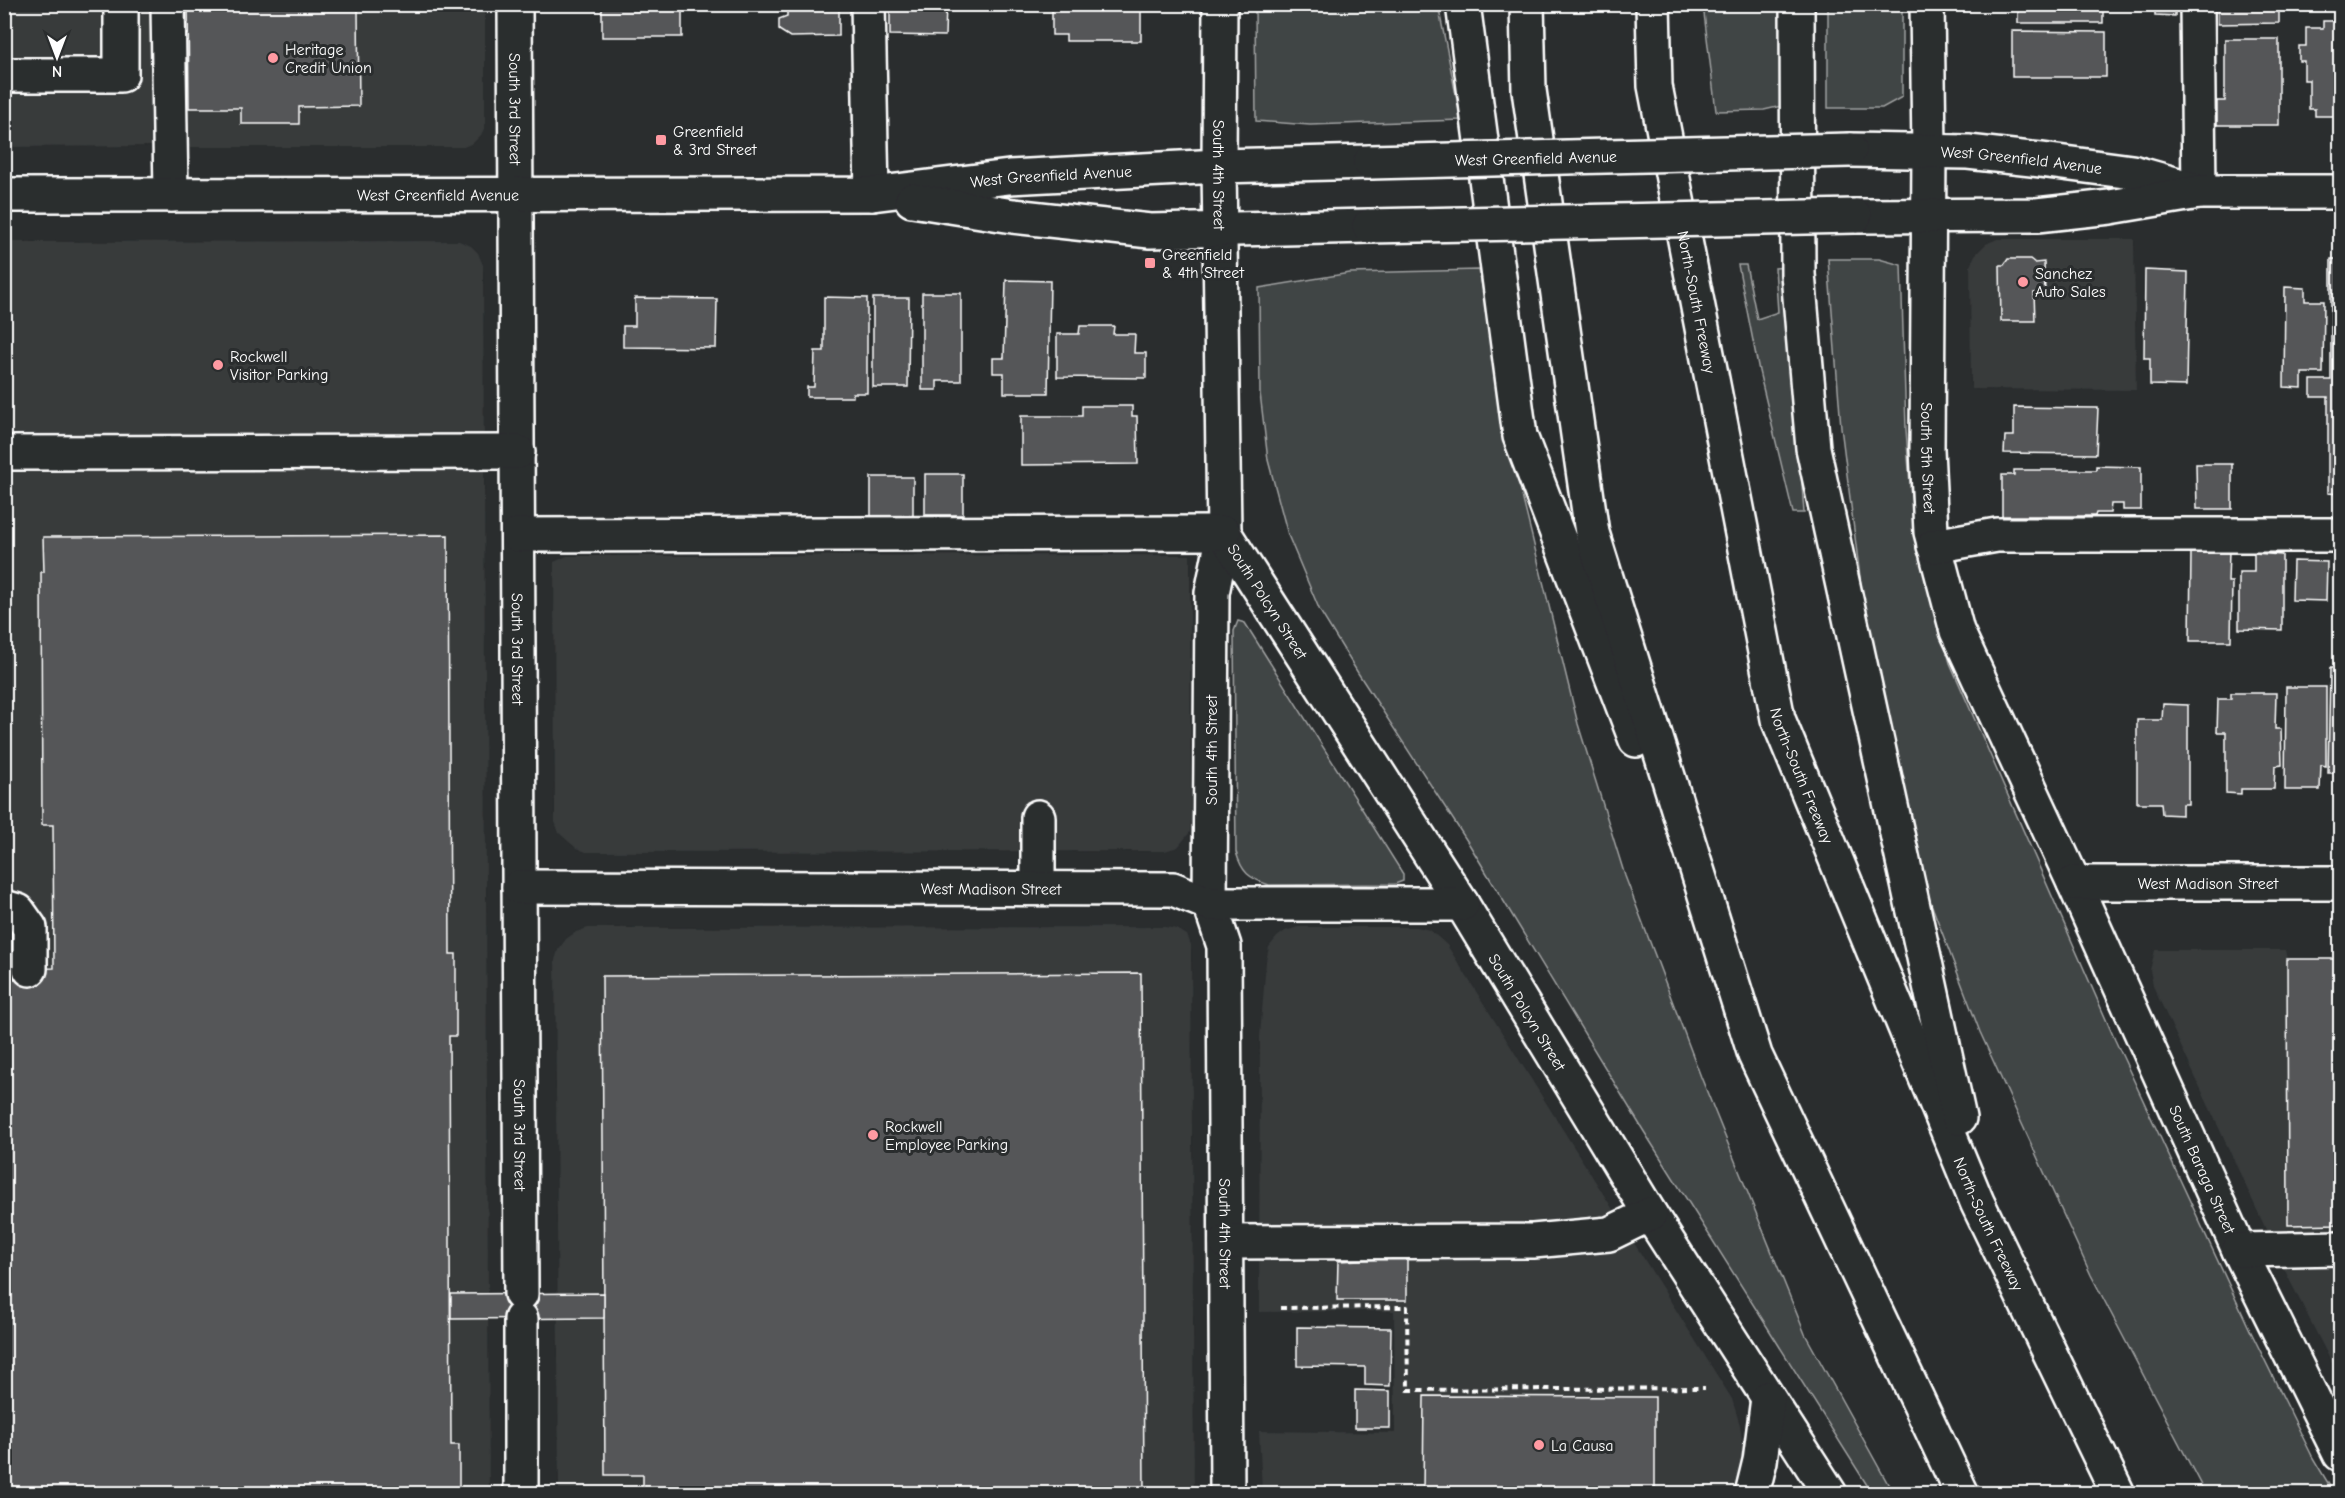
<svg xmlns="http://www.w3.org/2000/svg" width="2345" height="1498" font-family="'Comic Neue',sans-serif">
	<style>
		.built { fill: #373a3b }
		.green { fill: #414445; stroke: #a0a2a2; stroke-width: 1.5 }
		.building { fill: #555758; stroke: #fff; stroke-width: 1.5 }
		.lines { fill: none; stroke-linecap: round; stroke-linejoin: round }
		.minor-casing { stroke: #fff; stroke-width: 38 }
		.major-casing { stroke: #fff; stroke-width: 38 }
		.highway-casing { stroke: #fff; stroke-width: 38 }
		.path { stroke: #fff; stroke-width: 4; stroke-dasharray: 6 4.5; stroke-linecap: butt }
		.minor { stroke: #2a2d2e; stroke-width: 33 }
		.major { stroke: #2a2d2e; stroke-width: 33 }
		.highway { stroke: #2a2d2e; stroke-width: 33 }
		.major-bridge-casing { stroke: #fff; stroke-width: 38; stroke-linecap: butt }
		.major-bridge { stroke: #2a2d2e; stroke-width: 33 }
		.poi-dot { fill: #ff9aa2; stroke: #2a2d2e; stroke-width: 2 }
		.labels { text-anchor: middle; stroke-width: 6; stroke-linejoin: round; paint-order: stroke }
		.poi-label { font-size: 16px; fill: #fff; stroke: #2a2d2e; text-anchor: start }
		.street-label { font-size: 16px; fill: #fff; stroke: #2a2d2e }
	</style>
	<rect width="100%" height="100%" fill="#2a2d2e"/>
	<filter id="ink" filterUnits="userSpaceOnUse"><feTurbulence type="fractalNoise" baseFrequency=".0167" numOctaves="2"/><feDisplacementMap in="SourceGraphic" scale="12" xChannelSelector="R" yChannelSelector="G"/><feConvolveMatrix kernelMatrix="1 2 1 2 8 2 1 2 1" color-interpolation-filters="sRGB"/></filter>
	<g filter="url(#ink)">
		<g class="built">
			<path d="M4 5H151L154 146 5 147Z"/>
			<path d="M184 5H485V127L481 135 473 143 464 147H187Z"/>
			<path d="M1997 239H2134L2136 390 1971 389 1970 266 1975 255 1986 244Z"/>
			<path d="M459 241 471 246 478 253 483 265 489 1493H5L4 242Z"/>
			<path d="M1190 555 1191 821 1190 832 1178 847 1165 851 586 852 576 848 559 833 555 822 554 562 567 556Z"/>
			<path d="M1165 927 1177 929 1187 935 1191 945 1194 1493H559L555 960 558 950 566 939 576 932 588 928Z"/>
			<path d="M1298 927H1417L1430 930 1447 945 1732 1399 1740 1425 1743 1446 1744 1470 1738 1493H1262L1259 1431 1395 1433 1394 1311 1259 1312 1260 1036 1266 961 1269 947 1277 937 1285 931Z"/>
			<path d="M2155 950H2286L2288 959H2340V1379L2289 1279 2153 986 2150 970Z"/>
		</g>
		<g class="green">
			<path d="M1255 5H1438L1461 120 1310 125 1256 121Z"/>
			<path d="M1703 5H1785L1786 105 1764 110 1716 111Z"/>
			<path d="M1828 5H1902V97L1882 108H1828Z"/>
			<path d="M1828 259H1879L1901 265 1906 429 1911 498 1922 559 1950 663 2115 1040 2250 1330 2313 1458 2334 1493H2205L2091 1275 1980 1032 1927 893 1867 632 1841 427Z"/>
			<path d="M1738 265H1746L1757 319 1778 312 1775 268 1787 267 1804 513H1793L1759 371Z"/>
			<path d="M1479 270 1523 500 1578 724 1625 876 1701 1077 1805 1334 1893 1493H1872L1643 1130 1469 844 1358 673 1320 611 1288 535 1268 460 1260 393 1259 288 1350 273Z"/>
			<path d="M1238 621 1245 623 1403 874V881L1395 884 1269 885C1249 878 1242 873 1236 852L1234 631Z"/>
		</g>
		<g class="building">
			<path d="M188 4H328V10H358L359 106 299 107V124H241V108H189Z"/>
			<path d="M682 4V37H602V5Z"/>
			<path d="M787 4H839V36L790 37 779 30V19L787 16Z"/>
			<path d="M890 4H946L945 36 890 35Z"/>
			<path d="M1065 4H1141V41H1066V35H1052V8H1065Z"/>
			<rect x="2018" y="4" width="85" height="19"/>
			<path d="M2155 4H2175V16L2155 15Z"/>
			<path d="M2218 4H2279V23L2218 24Z"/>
			<path d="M2323 21H2340V116H2315V109H2309V80H2304V61H2299V46H2306V28H2323Z"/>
			<path d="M2012 31 2106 32V77H2012Z"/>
			<path d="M2225 39H2279V125H2217V101H2225Z"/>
			<path d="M2008 259H2030L2035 263 2044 262 2045 293H2034L2035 321H2001L2000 265H2004Z"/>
			<path d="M2331 259H2340V494L2328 493V397H2311V380H2331Z"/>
			<path d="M2145 270 2188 272 2186 386 2150 385V358H2144Z"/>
			<path d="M1006 280 1050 281 1048 393H1004V373H993V358H1004Z"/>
			<path d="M2285 287 2305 288V301H2324L2323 373H2302V388L2284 387Z"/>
			<path d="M922 293H961V381H937V390H922Z"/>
			<path d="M824 297 867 298V393H853V397H807V387H814L815 351H824Z"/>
			<path d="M635 298 717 299 716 348 623 347V326H635Z"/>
			<path d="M873 298H909L908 387H873Z"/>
			<path d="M1080 326H1114L1113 334H1135L1134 353H1146V378L1057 377V334H1079Z"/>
			<path d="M1082 406H1132V416H1137L1138 464 1021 465V416H1082Z"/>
			<path d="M2014 407 2098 408 2096 454 2004 453 2005 436H2014Z"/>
			<path d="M2196 464H2232V509H2197Z"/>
			<path d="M2096 466 2141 467V510H2123V504H2111L2110 513H2096L2095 516H2002V475H2014V470H2096Z"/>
			<rect x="925" y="474" width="38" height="41"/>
			<rect x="871" y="477" width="42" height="41"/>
			<path d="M448 535 450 954H456V1036H449L451 1445H459V1494H4V969L54 968 53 825H42L41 572H44L43 537Z"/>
			<path d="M2191 551H2229L2228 582H2232L2231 641H2190Z"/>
			<path d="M2254 553 2282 555V630L2239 629V572H2254Z"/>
			<path d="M2293 561 2327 562 2326 601 2292 600Z"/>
			<path d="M2330 668H2340V781H2335V773H2328Z"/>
			<path d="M2286 687H2326V766L2321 765 2320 790H2285Z"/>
			<path d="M2231 693H2276L2275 729H2281L2282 765 2275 766 2274 789H2241V794L2226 793V732H2217L2218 699H2231Z"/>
			<path d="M2163 704 2188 705V804H2182V815L2162 814 2161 803H2137V720H2162Z"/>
			<path d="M2287 959H2340V1224L2288 1225Z"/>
			<path d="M1141 973 1144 1494H643V1475H605L602 976Z"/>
			<path d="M1407 1258V1300H1337L1338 1261Z"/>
			<path d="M604 1293V1318L451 1319V1294Z"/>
			<path d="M1297 1327 1391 1328 1390 1386 1365 1385V1367L1297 1366Z"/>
			<path d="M1355 1390 1390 1391V1428H1355Z"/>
			<path d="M1424 1396 1655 1397V1494H1423Z"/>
		</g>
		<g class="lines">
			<defs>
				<g id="minor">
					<path d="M168 4 171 195"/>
					<path id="s1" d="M515 4 521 1294"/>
					<path d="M868 4 872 194"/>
					<path id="s2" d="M1220 4 1219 166 1224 533 1212 593 1210 904 1224 946 1227 1494"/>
					<path id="s3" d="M1927 4 1929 151 1927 449 1931 532 1957 631 2074 883 2239 1250 2340 1454"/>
					<path d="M2197 4 2199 192"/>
					<path d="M4 75H121V4"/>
					<path d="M4 453 518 452"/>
					<path id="s4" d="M1224 533 1462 904 1650 1214 1830 1494"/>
					<path d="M518 535 1224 533"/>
					<path d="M1934 546 1997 535H2340"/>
					<path d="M1038 817V888"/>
					<path id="s5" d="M2074 883H2340"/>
					<path id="s6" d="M519 887 1173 889 1210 904H1462"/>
					<path d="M4 907 18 911 30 928V969"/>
					<path d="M1226 1242 1533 1241 1609 1234 1650 1214"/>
					<path d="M2239 1250 2340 1248"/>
					<path d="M521 1319V1494"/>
					<path d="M1752 1494 1760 1461 1768 1398"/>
				</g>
				<g id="major">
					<path id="s7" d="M1850 150 1968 152 2041 160 2132 172 2192 189"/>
					<path id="s8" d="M4 195 872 194 1009 177 1219 166 1370 162"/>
					<path d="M912 200 1013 216 1150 231 1369 226"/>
					<path d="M1855 216 2037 215 2110 207 2199 192H2340"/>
				</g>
				<g id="highway">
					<path d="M1463 4 1520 436 1636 740"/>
					<path d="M1527 4 1529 90 1592 533 1755 1055 1962 1494"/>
					<path id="s9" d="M1653 4 1655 86 1778 719 1977 1202 2118 1494"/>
					<path d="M1797 4 1798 274 1813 448 1959 1118"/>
				</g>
			</defs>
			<use href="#minor" class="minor-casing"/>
			<use href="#major" class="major-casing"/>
			<use href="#highway" class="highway-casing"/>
			<path class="path" d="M1280 1308 1407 1307 1408 1390 1705 1388"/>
			<use href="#minor" class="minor"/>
			<use href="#major" class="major"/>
			<use href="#highway" class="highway"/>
			<defs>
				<g id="major-bridge">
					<path id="s10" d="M1370 162 1850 150"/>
					<path d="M1369 226 1855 216"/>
				</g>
			</defs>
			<use href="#major-bridge" class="major-bridge-casing"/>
			<use href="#major-bridge" class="major-bridge"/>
		</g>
	</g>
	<g class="poi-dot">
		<circle cx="273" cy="58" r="6"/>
		<rect x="655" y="134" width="12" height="12" rx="3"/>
		<rect x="1144" y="257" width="12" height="12" rx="3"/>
		<circle cx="2023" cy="282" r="6"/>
		<circle cx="218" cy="365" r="6"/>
		<circle cx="873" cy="1135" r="6"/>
		<circle cx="1539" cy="1445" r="6"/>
	</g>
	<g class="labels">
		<g class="poi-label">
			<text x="285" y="55">Heritage<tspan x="285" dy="18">Credit Union</tspan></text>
			<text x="673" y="137">Greenfield<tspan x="673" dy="18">&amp; 3rd Street</tspan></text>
			<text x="1162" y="260">Greenfield<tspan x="1162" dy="18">&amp; 4th Street</tspan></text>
			<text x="2035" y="279">Sanchez<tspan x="2035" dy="18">Auto Sales</tspan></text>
			<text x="230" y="362">Rockwell<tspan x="230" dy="18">Visitor Parking</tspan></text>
			<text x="885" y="1132">Rockwell<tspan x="885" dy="18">Employee Parking</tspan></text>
			<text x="1551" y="1451">La Causa</text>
		</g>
		<g class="street-label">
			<text dy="6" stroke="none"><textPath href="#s1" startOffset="105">South 3rd Street</textPath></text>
			<text dy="6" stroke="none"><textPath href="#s10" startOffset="166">West Greenfield Avenue</textPath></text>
			<text dy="6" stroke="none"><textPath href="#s7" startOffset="172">West Greenfield Avenue</textPath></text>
			<text dy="6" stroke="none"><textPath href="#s2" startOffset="171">South 4th Street</textPath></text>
			<text dy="6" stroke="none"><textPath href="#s8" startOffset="1048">West Greenfield Avenue</textPath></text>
			<text dy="6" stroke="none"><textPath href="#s8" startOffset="434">West Greenfield Avenue</textPath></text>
			<text dy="6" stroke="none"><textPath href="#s9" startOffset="302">North-South Freeway</textPath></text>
			<text dy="6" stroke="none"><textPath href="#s3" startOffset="454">South 5th Street</textPath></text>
			<text dy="6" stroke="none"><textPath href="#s4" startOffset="81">South Polcyn Street</textPath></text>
			<text dy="6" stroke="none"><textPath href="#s1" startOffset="645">South 3rd Street</textPath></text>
			<text transform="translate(1211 750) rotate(-90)" y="6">South 4th Street</text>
			<text dy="6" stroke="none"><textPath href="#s9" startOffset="788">North-South Freeway</textPath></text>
			<text dy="6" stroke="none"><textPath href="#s5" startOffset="134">West Madison Street</textPath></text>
			<text dy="6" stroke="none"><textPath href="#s6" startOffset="472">West Madison Street</textPath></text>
			<text dy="6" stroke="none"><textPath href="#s4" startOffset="567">South Polcyn Street</textPath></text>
			<text dy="6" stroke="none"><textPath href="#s1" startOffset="1131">South 3rd Street</textPath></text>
			<text dy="6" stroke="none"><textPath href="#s3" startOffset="1222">South Baraga Street</textPath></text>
			<text dy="6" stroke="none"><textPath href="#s9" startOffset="1274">North-South Freeway</textPath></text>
			<text dy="6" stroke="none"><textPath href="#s2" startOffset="1233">South 4th Street</textPath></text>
		</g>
	</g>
	<rect width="2345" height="1498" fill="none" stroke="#2a2d2e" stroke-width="24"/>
	<rect x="12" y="12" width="2321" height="1474" fill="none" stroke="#fff" stroke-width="2" filter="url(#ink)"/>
	<g transform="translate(57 57) rotate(180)" stroke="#2a2d2e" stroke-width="4.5" paint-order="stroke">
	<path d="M0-4.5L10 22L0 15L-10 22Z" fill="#ffffff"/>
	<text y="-9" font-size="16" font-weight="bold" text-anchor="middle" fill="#ffffff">N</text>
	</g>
</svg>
